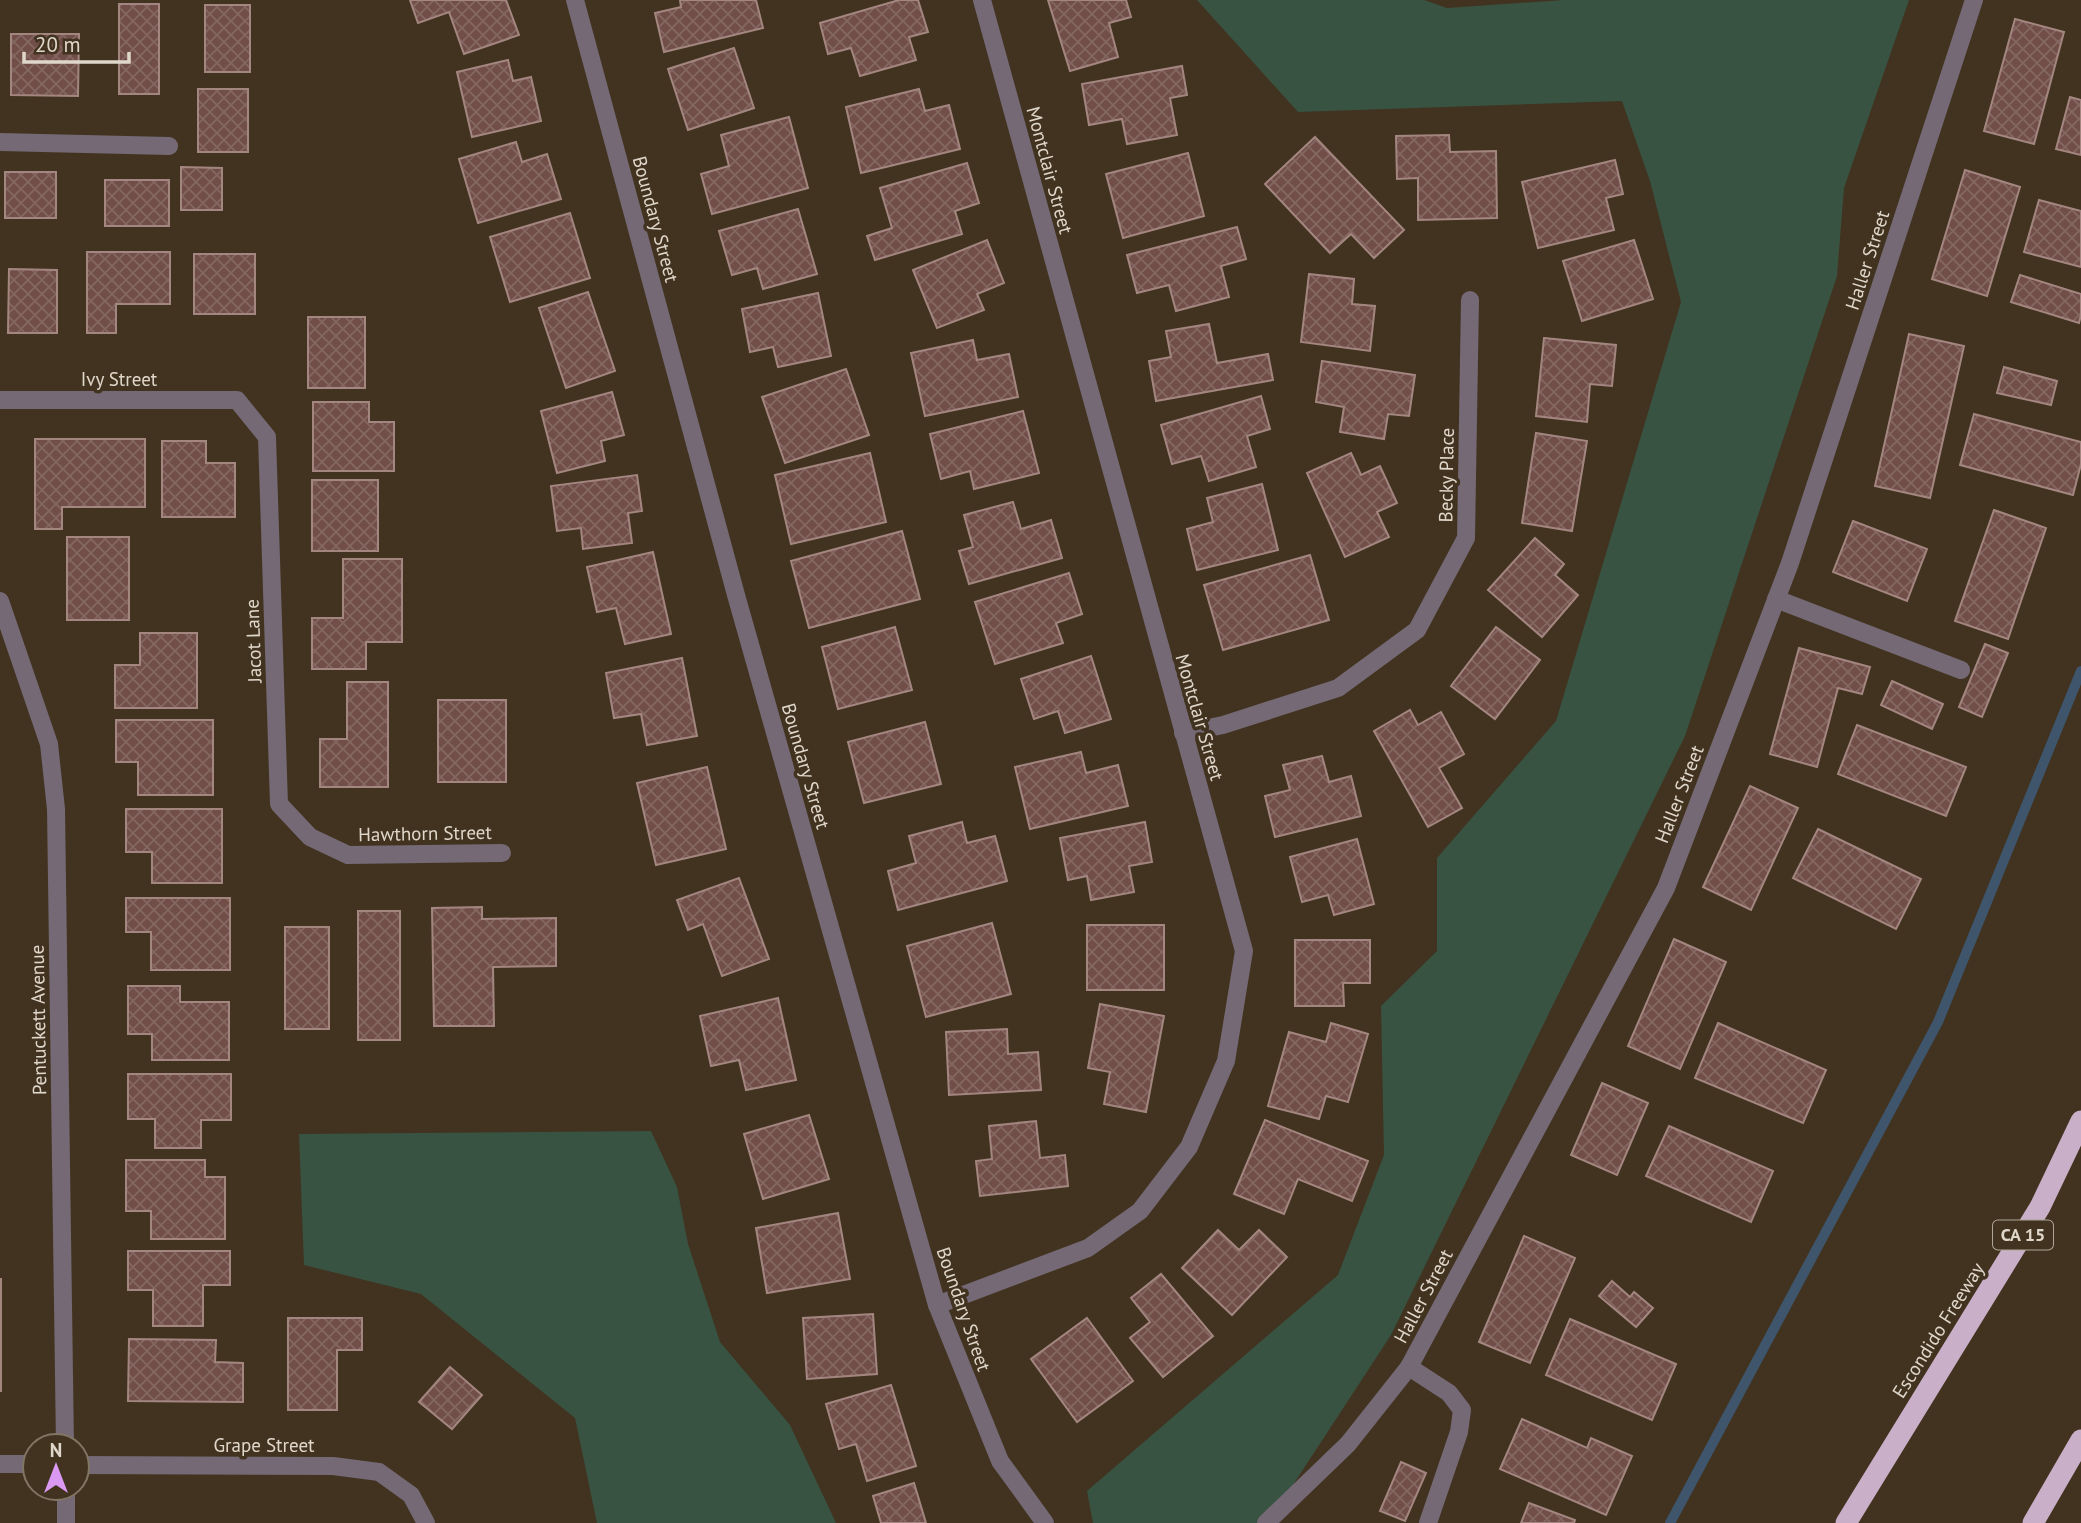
<svg xmlns="http://www.w3.org/2000/svg" width="2081" height="1523" font-family="'PT Sans',sans-serif">
	<style>
		.green { fill: #395343 }
		.lines { fill: none; stroke-linecap: round; stroke-linejoin: round }
		.stream { stroke: #3e556c; stroke-width: 10 }
		.building { fill: url(#building-cross-hatch); stroke: #a48681; stroke-width: 2 }
		.minor { stroke: #746974; stroke-width: 18 }
		.highway { stroke: #caafc9; stroke-width: 21 }
		.labels { text-anchor: middle; stroke-width: 7; stroke-linejoin: round; paint-order: stroke }
		.shield { fill: #41331f; stroke: #b0a697; stroke-width: 2 }
		.shield-label { font-size: 18px; font-weight: bold; fill: #e0d7cb }
		.street-label { font-size: 19px; fill: #e0d7cb; stroke: #41331f }
	</style>
	<defs>
		<pattern id="building-cross-hatch" width="8" height="8" patternUnits="userSpaceOnUse" patternTransform="scale(1.75)"><rect width="8" height="8" fill="#714e48"/><path d="M0 0l8 8M0 8l8-8" fill="none" stroke="#856761"/></pattern>
	</defs>
	<rect width="100%" height="100%" fill="#41331f"/>
	<g class="green">
		<path d="M1197 0H1424L1447 8 1564 0H1909L1844 188 1837 276 1685 736 1391 1335 1268 1523H1093L1087 1491 1338 1275 1384 1155 1381 1006 1437 951V858L1556 721 1681 302 1650 181 1622 101 1298 112Z"/>
		<path d="M651 1131 677 1187 688 1244 720 1342 790 1425 836 1523H597L575 1418 421 1294 304 1265 299 1134Z"/>
	</g>
	<g class="lines">
		<path class="stream" d="M1670 1523 1938 1022 2081 671"/>
	</g>
	<g class="building">
		<path d="M410 0H506L519 35 464 54 449 12 418 23Z"/>
		<path d="M680 0H756L763 28 664 52 655 13 681 7Z"/>
		<path d="M899 0H918L928 32 909 37 916 60 860 76 851 48 828 54 820 23Z"/>
		<path d="M1048 0H1126L1131 17 1109 23 1118 57 1070 71Z"/>
		<rect x="119" y="4" width="40" height="90"/>
		<rect x="205" y="5" width="45" height="67"/>
		<path d="M2015 19 2064 32 2034 144 1984 131Z"/>
		<path d="M11 34H79L78 96 11 95Z"/>
		<path d="M734 48 754 108 688 130 668 69Z"/>
		<path d="M508 60 513 81 531 77 541 121 472 137 457 72Z"/>
		<path d="M1182 66 1187 95 1170 98 1177 135 1127 144 1122 119 1089 125 1082 84Z"/>
		<rect x="198" y="89" width="50" height="63"/>
		<path d="M919 89 925 111 949 105 960 149 861 173 846 107Z"/>
		<path d="M2070 97 2081 100V155L2056 149Z"/>
		<path d="M789 117 808 188 712 214 701 174 729 166 721 135Z"/>
		<path d="M1449 135 1450 152 1496 151 1497 218 1418 220V178L1397 179 1396 136Z"/>
		<path d="M1315 137 1404 230 1374 258 1351 234 1330 253 1265 184Z"/>
		<path d="M516 142 522 162 547 154 561 199 478 223 459 159Z"/>
		<path d="M1188 153 1204 216 1123 238 1106 174Z"/>
		<path d="M1615 160 1623 194 1606 198 1614 230 1538 248 1522 182Z"/>
		<path d="M967 163 979 203 955 211 962 234 875 260 867 236 892 228 880 188Z"/>
		<path d="M181 167 222 168V210H181Z"/>
		<path d="M1965 170 2020 187 1987 296 1932 279Z"/>
		<rect x="5" y="172" width="51" height="46"/>
		<rect x="105" y="180" width="64" height="46"/>
		<path d="M2039 200 2081 211V267L2024 252Z"/>
		<path d="M798 209 817 274 763 289 757 268 732 275 719 231Z"/>
		<path d="M570 213 590 278 510 302 490 237Z"/>
		<path d="M1237 227 1246 259 1221 266 1229 297 1176 311 1169 285 1137 293 1127 255Z"/>
		<path d="M987 240 1004 283 977 294 984 310 937 328 913 270Z"/>
		<path d="M1634 240 1653 299 1582 321 1563 261Z"/>
		<path d="M87 252H170V304H116V333H87Z"/>
		<rect x="194" y="254" width="61" height="60"/>
		<path d="M9 269 57 270V333H8Z"/>
		<path d="M1309 274 1354 279 1352 304 1375 306 1370 351 1301 342Z"/>
		<path d="M2020 275 2081 294V315L2079 323 2011 302Z"/>
		<path d="M588 292 615 371 566 388 539 308Z"/>
		<path d="M818 293 831 356 778 367 773 347 750 352 742 309Z"/>
		<rect x="308" y="317" width="57" height="71"/>
		<path d="M1209 324 1217 363 1268 354 1273 380 1156 401 1149 361 1171 357 1166 331Z"/>
		<path d="M1909 334 1964 346 1930 498 1875 486Z"/>
		<path d="M1544 338 1616 345 1612 386 1590 384 1587 422 1536 416Z"/>
		<path d="M973 340 977 360 1009 354 1018 397 925 416 911 353Z"/>
		<path d="M1322 361 1415 375 1409 416 1388 414 1384 439 1340 432 1344 407 1316 402Z"/>
		<path d="M2004 367 2057 381 2051 405 1997 393Z"/>
		<path d="M846 369 869 435 785 463 762 397Z"/>
		<path d="M612 392 624 435 601 441 605 461 557 473 541 411Z"/>
		<path d="M1261 396 1270 429 1247 436 1256 467 1209 481 1201 456 1172 464 1161 425Z"/>
		<path d="M313 402H369V422H394V471H313Z"/>
		<path d="M1023 411 1039 473 974 489 970 471 941 479 930 434Z"/>
		<path d="M1974 414 2081 442V464L2073 495 1960 465Z"/>
		<path d="M1536 433 1587 441 1572 531 1522 523Z"/>
		<path d="M35 439H145V507H62V529H35Z"/>
		<path d="M162 441H206V463H235V517H162Z"/>
		<path d="M870 453 886 522 791 544 775 475Z"/>
		<path d="M1351 453 1361 475 1380 466 1397 503 1377 512 1389 537 1345 557 1307 473Z"/>
		<path d="M637 475 642 511 628 513 632 543 583 549 581 528 557 531 551 486Z"/>
		<rect x="312" y="480" width="66" height="71"/>
		<path d="M1262 484 1278 550 1197 570 1187 529 1213 522 1207 498Z"/>
		<path d="M1013 502 1021 529 1051 520 1062 558 969 584 959 551 973 547 964 515Z"/>
		<path d="M1994 510 2046 528 2008 639 1955 621Z"/>
		<path d="M1853 521 1927 549 1907 601 1833 572Z"/>
		<path d="M902 531 920 599 809 628 791 561Z"/>
		<rect x="67" y="537" width="62" height="83"/>
		<path d="M1535 538 1564 564 1555 575 1578 595 1542 637 1488 590Z"/>
		<path d="M653 552 671 634 625 644 616 608 597 612 587 567Z"/>
		<path d="M1310 555 1329 620 1223 650 1204 585Z"/>
		<path d="M343 559H402V642H366V669H312V618H343Z"/>
		<path d="M1069 573 1082 614 1056 623 1063 643 995 664 975 602Z"/>
		<path d="M895 627 912 690 838 709 822 647Z"/>
		<path d="M1496 627 1540 660 1495 719 1451 686Z"/>
		<path d="M140 633H197V708H115V665H140Z"/>
		<path d="M1985 644 2008 653 1982 717 1959 707Z"/>
		<path d="M1799 648 1870 667 1862 694 1838 688 1817 767 1770 754Z"/>
		<path d="M1091 656 1111 719 1065 733 1058 711 1034 719 1021 679Z"/>
		<path d="M682 658 697 736 647 745 641 714 614 718 606 673Z"/>
		<path d="M1892 681 1943 704 1932 729 1881 705Z"/>
		<path d="M347 682H388V787H320V739H347Z"/>
		<rect x="438" y="700" width="68" height="82"/>
		<path d="M1410 710 1418 725 1441 712 1464 754 1439 768 1462 808 1428 827 1374 731Z"/>
		<path d="M116 720H213V795H138V762H116Z"/>
		<path d="M925 722 941 784 864 803 848 742Z"/>
		<path d="M1857 725 1966 767 1946 816 1838 774Z"/>
		<path d="M1081 752 1086 773 1118 765 1128 806 1030 829 1015 767Z"/>
		<path d="M1322 756 1329 782 1351 776 1361 816 1275 837 1265 796 1290 790 1283 765Z"/>
		<path d="M707 767 726 849 656 865 637 783Z"/>
		<path d="M1750 786 1798 808 1751 910 1703 887Z"/>
		<path d="M126 809H222V883H152V852H126Z"/>
		<path d="M962 822 967 843 995 836 1007 881 898 910 888 871 916 863 909 836Z"/>
		<path d="M1145 822 1152 862 1129 866 1134 892 1091 900 1087 876 1068 880 1060 838Z"/>
		<path d="M1818 829 1921 879 1896 929 1793 878Z"/>
		<path d="M1357 839 1374 904 1334 915 1328 895 1302 902 1290 857Z"/>
		<path d="M739 878 769 959 722 976 703 924 688 930 677 900Z"/>
		<path d="M126 898H230V970H151V932H126Z"/>
		<path d="M482 907V919L556 918V966L493 967 494 1026H434L432 908Z"/>
		<rect x="358" y="911" width="42" height="129"/>
		<path d="M992 923 1011 994 926 1017 907 946Z"/>
		<rect x="1087" y="925" width="77" height="65"/>
		<rect x="285" y="927" width="44" height="102"/>
		<path d="M1674 939 1726 962 1680 1069 1628 1046Z"/>
		<path d="M1295 940H1370V983H1343L1344 1006H1295Z"/>
		<path d="M128 986H180V1002H229V1060H152V1034H128Z"/>
		<path d="M778 998 796 1080 746 1090 739 1060 711 1066 700 1016Z"/>
		<path d="M1100 1004 1164 1016 1146 1112 1104 1104 1110 1072 1088 1068Z"/>
		<path d="M1331 1023 1368 1034 1348 1102 1326 1096 1319 1119 1268 1106 1289 1032 1326 1042Z"/>
		<path d="M1718 1023 1826 1070 1803 1123 1695 1078Z"/>
		<path d="M1007 1029 1008 1054 1038 1052 1041 1090 949 1095 946 1032Z"/>
		<path d="M128 1074H231V1120H201V1148H155V1119H128Z"/>
		<path d="M1602 1083 1648 1103 1617 1175 1571 1155Z"/>
		<path d="M809 1115 829 1179 763 1199 744 1134Z"/>
		<path d="M1265 1120 1368 1161 1352 1201 1298 1179 1284 1214 1234 1194Z"/>
		<path d="M1036 1121 1040 1158 1065 1155 1068 1186 980 1196 976 1161 992 1159 989 1126Z"/>
		<path d="M1669 1126 1773 1171 1751 1222 1646 1176Z"/>
		<path d="M126 1160H205V1177H225V1239H151V1211H126Z"/>
		<path d="M838 1213 850 1279 767 1293 756 1228Z"/>
		<path d="M1218 1230 1239 1250 1259 1230 1287 1257 1232 1315 1182 1268Z"/>
		<path d="M1524 1236 1575 1258 1530 1363 1479 1342Z"/>
		<path d="M128 1251H230V1285H203V1326H153V1290H128Z"/>
		<path d="M1161 1274 1213 1336 1163 1377 1130 1338 1150 1322 1131 1298Z"/>
		<rect x="0" y="1279" width="1" height="112"/>
		<path d="M1612 1281 1630 1297 1634 1292 1653 1308 1636 1327 1599 1296Z"/>
		<path d="M873 1314 877 1374 807 1379 803 1318Z"/>
		<path d="M288 1318H362V1350H337V1410H288Z"/>
		<path d="M1087 1318 1133 1381 1077 1422 1031 1359Z"/>
		<path d="M1570 1319 1676 1364 1652 1420 1546 1375Z"/>
		<path d="M129 1339 216 1340 215 1362 243 1363V1402L128 1401Z"/>
		<path d="M450 1367 482 1395 452 1429 419 1402Z"/>
		<path d="M891 1385 916 1466 867 1481 856 1444 839 1449 826 1404Z"/>
		<path d="M1522 1419 1587 1448 1591 1438 1632 1456 1606 1515 1500 1469Z"/>
		<path d="M1401 1462 1426 1473 1405 1521 1380 1511Z"/>
		<path d="M914 1483 926 1523H881L873 1496Z"/>
		<path d="M1529 1503 1575 1520 1574 1523H1521Z"/>
	</g>
	<g class="lines">
		<g class="minor">
			<path d="M575 0 736 595 937 1305 1000 1461 1045 1523"/>
			<path d="M0 142 169 146"/>
			<path d="M0 400H237L267 437 279 804 310 837 348 855 502 853"/>
			<path d="M1776 599 1961 670"/>
			<path d="M0 601 49 744 56 809 65 1446"/>
			<path d="M1183 733 1223 725 1338 688 1417 630 1466 538 1470 300"/>
			<path d="M937 1305 1088 1248 1140 1211 1189 1147 1226 1061 1244 951 982 0"/>
			<path d="M1409 1367 1449 1393 1462 1410 1459 1432 1428 1523"/>
			<path d="M0 1464H35"/>
			<path d="M77 1465 333 1466 379 1472 411 1495 426 1523"/>
			<path d="M66 1488V1523"/>
			<path d="M1266 1523 1348 1444 1409 1367 1666 888 1790 563 1974 0"/>
		</g>
		<g class="highway">
			<path d="M1846 1523 2040 1207 2081 1121"/>
			<path d="M2033 1523 2081 1440"/>
		</g>
	</g>
	<g class="labels">
		<rect class="shield" x="1993" y="1220.5" width="60" height="29" rx="5"/>
		<g class="shield-label">
			<text x="2023" y="1241">CA 15</text>
		</g>
		<g class="street-label">
			<text transform="translate(1050 170) rotate(75)" y="7">Montclair Street</text>
			<text transform="translate(656 219) rotate(75)" y="7">Boundary Street</text>
			<text transform="translate(1867 260) rotate(-72)" y="7">Haller Street</text>
			<text x="119" y="386">Ivy Street</text>
			<text transform="translate(1446 475) rotate(-89)" y="7">Becky Place</text>
			<text transform="translate(253 641) rotate(-92)" y="7">Jacot Lane</text>
			<text transform="translate(1200 717) rotate(74)" y="7">Montclair Street</text>
			<text transform="translate(806 766) rotate(74)" y="7">Boundary Street</text>
			<text transform="translate(1679 794) rotate(-69)" y="7">Haller Street</text>
			<text transform="translate(425 833) rotate(-1)" y="7">Hawthorn Street</text>
			<text transform="translate(38 1020) rotate(-91)" y="7">Pentuckett Avenue</text>
			<text transform="translate(1423 1296) rotate(-62)" y="7">Haller Street</text>
			<text transform="translate(964 1309) rotate(71)" y="7">Boundary Street</text>
			<text transform="translate(1938 1330) rotate(-58)" y="7">Escondido Freeway</text>
			<text x="264" y="1452">Grape Street</text>
		</g>
	</g>
	<g transform="translate(56 1467)"><circle r="33" fill="#41331f" stroke="#817564" stroke-width="2"/>
	<path d="M0-5L12 26L0 18L-12 26Z" fill="#dc99f4"/>
	<text y="-10" font-size="19" font-weight="bold" text-anchor="middle" fill="#e0d7cb">N</text>
	</g>
	<path d="M24 52v10h105v-10" fill="none" stroke="#e0d7cb" stroke-width="3.5"/>
	<text x="35" y="52" font-size="21" fill="#e0d7cb" stroke="#41331f" stroke-width="5" paint-order="stroke">20 m</text>
</svg>
